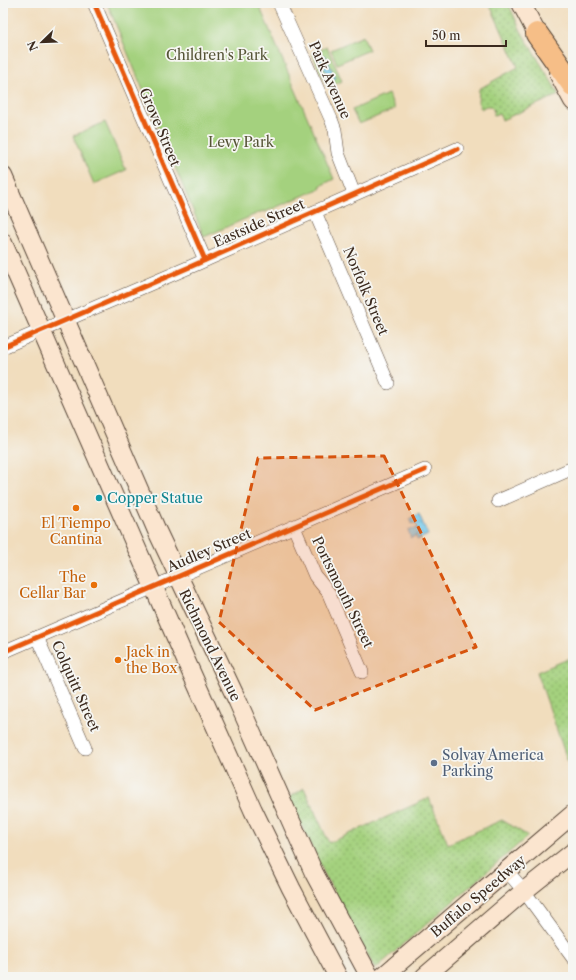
<svg xmlns="http://www.w3.org/2000/svg" width="576" height="980" font-family="'Libre Caslon Text',serif">
	<style>
		.grass { fill: url(#grass-dots); stroke: #707e4e }
		.green { fill: #a4d17e; stroke: #707e4e }
		.water { fill: url(#water-waves); stroke: #547784 }
		.lines { fill: none; stroke-linecap: round; stroke-linejoin: round }
		.street-casing { stroke: #564536; stroke-width: 14 }
		.secondary-casing { stroke: #564536; stroke-width: 20 }
		.highway-casing { stroke: #564536; stroke-width: 24 }
		.street { stroke: #fff; stroke-width: 13 }
		.secondary { stroke: #fbe5cf; stroke-width: 18 }
		.highway { stroke: #f6be87; stroke-width: 22 }
		.cycleway-casing { stroke: #f6f6f2; stroke-width: 8 }
		.cycleway { stroke: #e8590c; stroke-width: 5 }
		.marked { fill: #d7540e; fill-opacity: 0.2; stroke: #d7540e; stroke-width: 3; stroke-dasharray: 8 5; stroke-linejoin: round }
		.culture-dot { fill: #0f9aa8; stroke: #f6f6f2; stroke-width: 1.5 }
		.food-dot { fill: #e8710a; stroke: #f6f6f2; stroke-width: 1.5 }
		.service-dot { fill: #5c6f8a; stroke: #f6f6f2; stroke-width: 1.5 }
		.labels { text-anchor: middle; stroke-width: 3.5; stroke-linejoin: round; paint-order: stroke }
		.park-label { font-size: 14px; fill: #555436; stroke: #f6f6f2 }
		.street-label { font-size: 14px; fill: #3b2a1e; stroke: #f6f6f2 }
		.culture-label { font-size: 14px; fill: #0d838f; stroke: #f6f6f2; text-anchor: start }
		.food-label { font-size: 14px; fill: #c56008; stroke: #f6f6f2 }
		.service-label { font-size: 14px; fill: #4e5e75; stroke: #f6f6f2; text-anchor: start }
	</style>
	<defs>
		<pattern id="grass-dots" width="8" height="8" patternUnits="userSpaceOnUse"><rect width="8" height="8" fill="#a4d17e"/><path d="M2 2h.1M6 6h.1" fill="none" stroke="#87aa67" stroke-width="1.8" stroke-linecap="round"/></pattern>
		<pattern id="water-waves" width="16" height="10" patternUnits="userSpaceOnUse"><rect width="16" height="10" fill="#6cc4e9"/><path d="M0 5q4-4 8 0t8 0" fill="none" stroke="#5a9fbc"/></pattern>
	</defs>
	<rect width="100%" height="100%" fill="#f6f6f2"/>
	<filter id="ink" filterUnits="userSpaceOnUse"><feTurbulence type="fractalNoise" baseFrequency=".025" numOctaves="2"/><feDisplacementMap in="SourceGraphic" scale="8" xChannelSelector="R" yChannelSelector="G"/><feConvolveMatrix kernelMatrix="1 2 1 2 8 2 1 2 1" color-interpolation-filters="sRGB"/></filter>
	<filter id="wash" filterUnits="userSpaceOnUse"><feTurbulence type="fractalNoise" baseFrequency=".012" numOctaves="4" result="noise"/><feDisplacementMap in="SourceGraphic" scale="16" xChannelSelector="R" yChannelSelector="G"/><feGaussianBlur stdDeviation="0.9" result="paint"/><feColorMatrix in="noise" values="0 0 0 0 0 0 0 0 0 0 0 0 0 0 0 0 0 1.4 0 .05"/><feComposite in="paint" operator="in"/></filter>
	<g filter="url(#wash)">
		<rect width="100%" height="100%" fill="#f1ddbd"/>
		<g class="grass">
			<path d="M489 3H508L521 31 557 91 558 94 556 96 502 120 499 114 494 115 493 109 490 106H486L481 109 478 102 479 89 518 67Z"/>
			<path d="M573 657V777L537 672Z"/>
			<path d="M304 788 329 843 429 798 448 844 502 820 528 836 375 969 325 875 289 798Z"/>
		</g>
		<g class="green">
			<path d="M107 3H258L334 179 320 186 321 188 265 212 263 211 204 237Z"/>
			<path d="M363 36 369 50 337 64 331 50Z"/>
			<path d="M327 47 342 81 330 86 329 84 326 85 312 53Z"/>
			<path d="M388 94 395 109 359 124 352 110Z"/>
			<path d="M105 122 126 170 94 184 73 136Z"/>
		</g>
		<g class="water">
			<path d="M325 55 336 78 330 80 319 57Z"/>
			<path d="M419 514 428 535 417 540 416 536 411 538 408 530 413 528 414 529 418 528 416 523 412 524 409 519Z"/>
		</g>
	</g>
	<g filter="url(#ink)">
		<g class="lines">
			<defs>
				<g id="street">
					<path d="M94 3 205 260"/>
					<path d="M279 3 331 119 335 130 338 153 354 194"/>
					<path d="M315 212 388 383"/>
					<path d="M3 347 192 266 457 149"/>
					<path d="M498 501 573 468"/>
					<path d="M294 527 315 576 328 592 362 672"/>
					<path d="M37 637 85 748"/>
					<path d="M3 652 425 470"/>
					<path d="M507 871 524 891 573 958"/>
				</g>
				<g id="secondary">
					<path d="M521 3 544 47"/>
					<path d="M559 75 573 101"/>
					<path d="M3 176 157 531 238 702 314 873 370 977"/>
					<path d="M3 243 187 663 253 810 291 888 338 977"/>
					<path d="M382 977 573 814"/>
					<path d="M424 977 524 891 573 852"/>
				</g>
				<path id="highway" d="M537 34 573 85"/>
			</defs>
			<use href="#street" class="street-casing"/>
			<use href="#secondary" class="secondary-casing"/>
			<use href="#highway" class="highway-casing"/>
			<use href="#street" class="street"/>
			<use href="#secondary" class="secondary"/>
			<use href="#highway" class="highway"/>
			<defs>
				<g id="cycleway">
					<path d="M94 3 205 260"/>
					<path d="M3 347 192 266 457 149"/>
					<path d="M3 652 425 470"/>
				</g>
			</defs>
			<use href="#cycleway" class="cycleway-casing"/>
			<use href="#cycleway" class="cycleway"/>
		</g>
	</g>
	<path class="marked" d="M384 456 476 647 315 710 219 622 258 458Z"/>
	<circle class="culture-dot" cx="99" cy="498" r="4"/>
	<g class="food-dot">
		<circle cx="76" cy="508" r="4"/>
		<circle cx="94" cy="585" r="4"/>
		<circle cx="118" cy="660" r="4"/>
	</g>
	<circle class="service-dot" cx="434" cy="763" r="4"/>
	<g class="labels">
		<g class="park-label">
			<text x="217" y="60">Children's Park</text>
			<text x="241" y="147">Levy Park</text>
		</g>
		<g class="street-label">
			<text transform="translate(330 80) rotate(66)" y="5">Park Avenue</text>
			<text transform="translate(160 127) rotate(67)" y="5">Grove Street</text>
			<text transform="translate(259 223) rotate(-24)" y="5">Eastside Street</text>
			<text transform="translate(366 291) rotate(67)" y="5">Norfolk Street</text>
			<text transform="translate(209 550) rotate(-23)" y="5">Audley Street</text>
			<text transform="translate(343 592) rotate(64)" y="5">Portsmouth Street</text>
			<text transform="translate(210 645) rotate(64)" y="5">Richmond Avenue</text>
			<text transform="translate(76 686) rotate(66)" y="5">Colquitt Street</text>
			<text transform="translate(478 896) rotate(-40)" y="5">Buffalo Speedway</text>
		</g>
		<g class="culture-label">
			<text x="107" y="503">Copper Statue</text>
		</g>
		<g class="food-label">
			<text x="76" y="528">El Tiempo<tspan x="76" dy="16">Cantina</tspan></text>
			<text x="86" y="582" text-anchor="end">The<tspan x="86" dy="16">Cellar Bar</tspan></text>
			<text x="126" y="657" text-anchor="start">Jack in<tspan x="126" dy="16">the Box</tspan></text>
		</g>
		<g class="service-label">
			<text x="442" y="760">Solvay America<tspan x="442" dy="16">Parking</tspan></text>
		</g>
	</g>
	<rect width="576" height="980" fill="none" stroke="#f6f6f2" stroke-width="16"/>
	<g transform="translate(42 42) rotate(247)" stroke="#f6f6f2" stroke-width="3" paint-order="stroke">
	<path d="M0-3L7 15L0 10L-7 15Z" fill="#3b2a1e"/>
	<text y="-6" font-size="11" font-weight="bold" text-anchor="middle" fill="#3b2a1e">N</text>
	</g>
	<path d="M426 40v6h80v-6" fill="none" stroke="#3b2a1e" stroke-width="2"/>
	<text x="432" y="40" font-size="12" fill="#3b2a1e" stroke="#f6f6f2" stroke-width="3" paint-order="stroke">50 m</text>
</svg>
